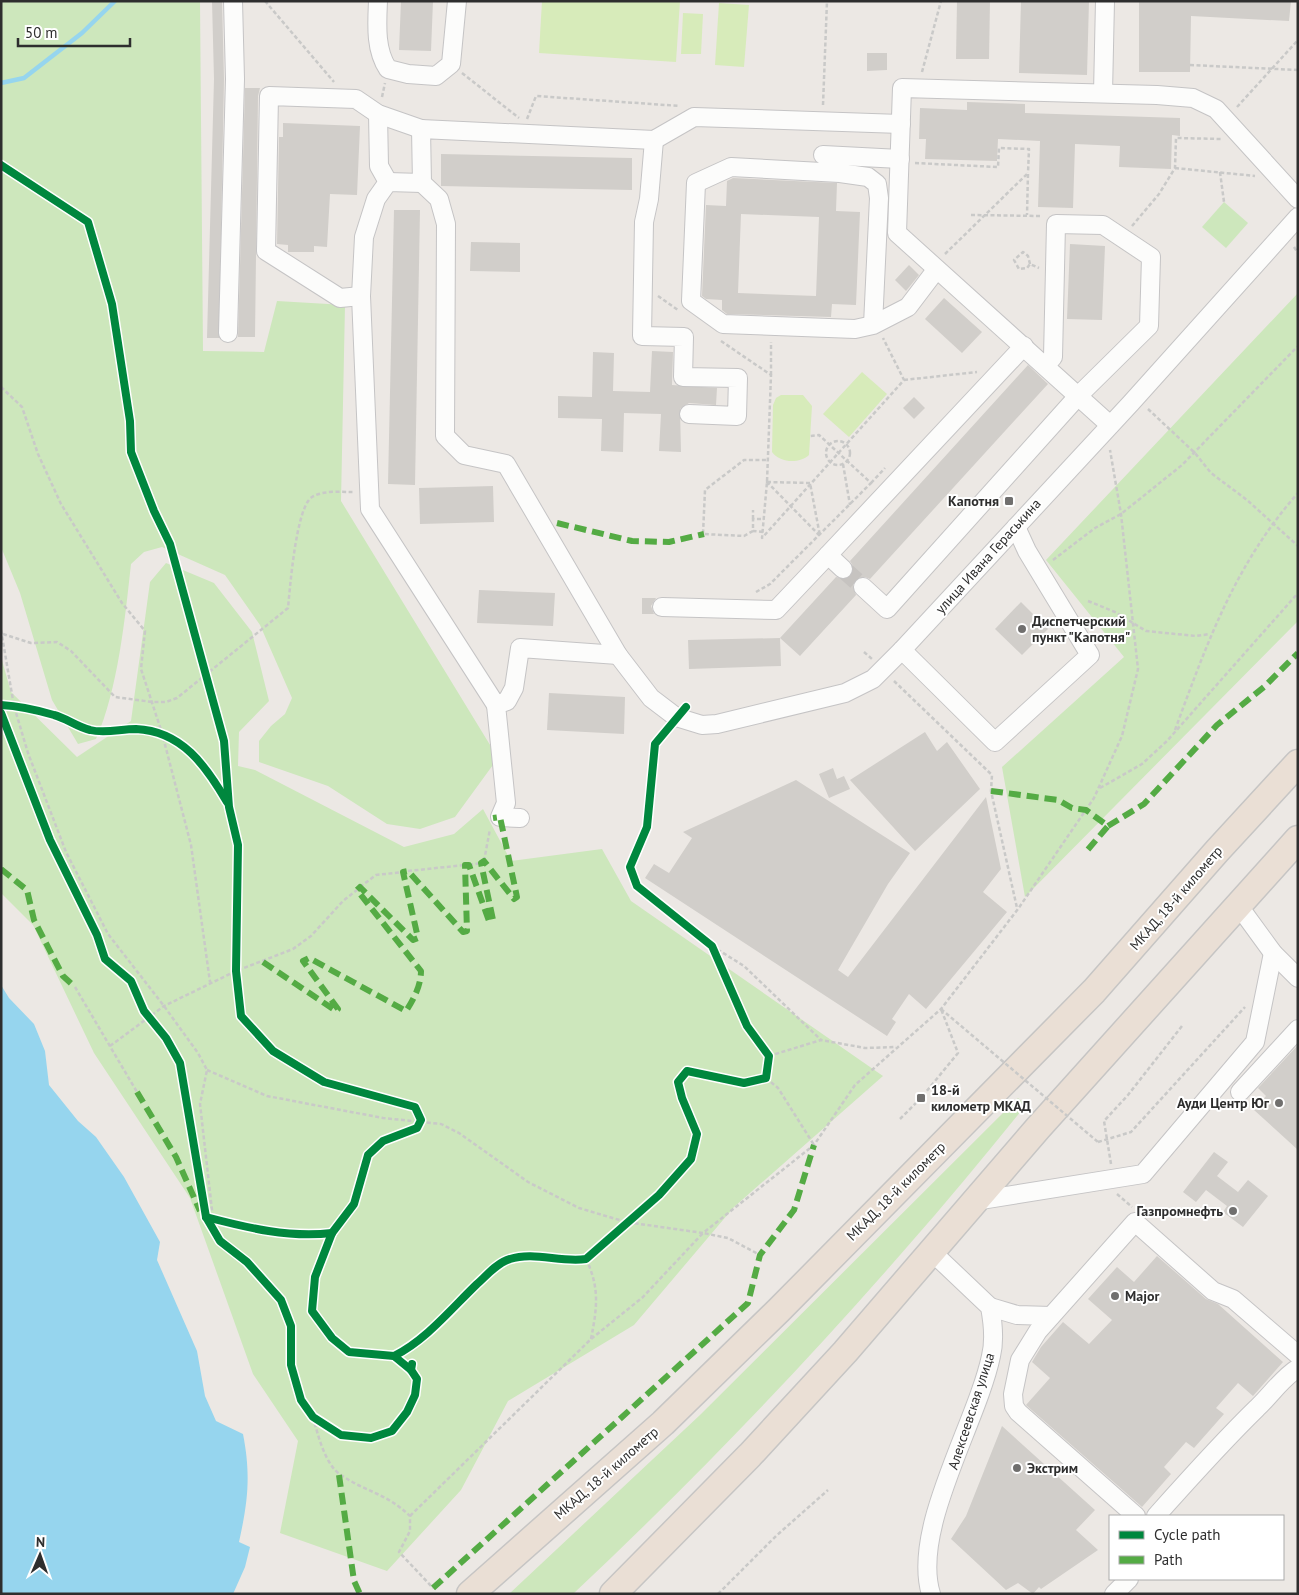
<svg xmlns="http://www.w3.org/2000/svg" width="1299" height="1595" font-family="'PT Sans',sans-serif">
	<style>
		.green { fill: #cde7bc }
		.pitch { fill: #d7ebba }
		.water { fill: #96d5ee }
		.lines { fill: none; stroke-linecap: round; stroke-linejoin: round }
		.stream { stroke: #96d5ee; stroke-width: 4.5 }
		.building { fill: #d1ceca; fill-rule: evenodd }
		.minor-tunnel { stroke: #c6c3c0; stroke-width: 18; stroke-dasharray: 18 9; stroke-linecap: butt }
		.minor-casing { stroke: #c5c4c5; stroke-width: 20 }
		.highway-casing { stroke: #c6c5c4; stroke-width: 29 }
		.path { stroke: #c9c9c8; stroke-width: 2.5; stroke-dasharray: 4 2.5; stroke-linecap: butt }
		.minor { stroke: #fcfcfb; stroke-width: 18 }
		.highway { stroke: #eadfd5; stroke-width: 26 }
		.path-bridge { stroke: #c9c9c8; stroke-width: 2.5; stroke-dasharray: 4 2.5; stroke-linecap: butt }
		.quiet { stroke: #54ab44; stroke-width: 6; stroke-dasharray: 12 6; stroke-linecap: butt }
		.cycleway-casing { stroke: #fff; stroke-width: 11 }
		.cycleway { stroke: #00873e; stroke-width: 8 }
		.poi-dot { fill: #706f6e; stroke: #fff; stroke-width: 2 }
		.labels { text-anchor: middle; stroke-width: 4; stroke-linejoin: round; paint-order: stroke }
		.poi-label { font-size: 14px; font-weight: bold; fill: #2e2e2e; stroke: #fff; text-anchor: start }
		.street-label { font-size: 14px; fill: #2e2e2e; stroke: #fff }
	</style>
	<rect width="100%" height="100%" fill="#ece8e4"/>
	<g class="green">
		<path d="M1 1H200L203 351 264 352 277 301 345 305 341 501 498 758 455 817 420 829 387 824 328 786 259 762V741L271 726 285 714 292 698 260 625 225 575 162 547 144 552 131 564C125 618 118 690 96 739L78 744 52 700 20 593 1 547Z"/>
		<path d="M1224 202 1248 223 1226 248 1202 227Z"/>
		<path d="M1298 293V621L1025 897 1002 767 1124 657 1046 560Z"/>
		<path d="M166 563 214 583 252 632 269 701 239 732 238 766 255 770 404 847 454 834 483 809 511 861 602 849 631 901 883 1076 734 1207 634 1325 508 1401 461 1490 387 1571 280 1533 298 1441 253 1374 190 1198 94 1053 33 925 1 893V657L11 692 77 757 131 721 150 582Z"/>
		<path d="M1018 1098 1026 1105C987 1153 948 1201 907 1247 802 1368 690 1484 573 1594H509L700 1415Z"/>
	</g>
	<g class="pitch">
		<path d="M542 1H680L676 62 539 53Z"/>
		<path d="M719 3 749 5 744 67 715 65Z"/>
		<path d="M683 13 703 14 701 54H681Z"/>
		<path d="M862 372 887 394 849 437 823 414Z"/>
		<path d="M781 395H803L812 406 809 455C799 464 780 463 772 452L773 405 776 398Z"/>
	</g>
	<path class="water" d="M1 985 9 998 34 1024 45 1051 49 1085 78 1121 96 1137 124 1177 160 1242 157 1260 197 1351 205 1396 216 1421 243 1434C251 1475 248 1501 239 1542L250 1547 245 1567 233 1594H1Z"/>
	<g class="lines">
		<path class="stream" d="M1 83 24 78 82 33 115 1"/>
	</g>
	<g class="building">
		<path d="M212 1H222L224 79 219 338H207L214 79Z"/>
		<path d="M401 1H433L431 51 399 50Z"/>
		<path d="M957 1H990L989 59H956Z"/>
		<path d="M1021 1H1089L1087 75 1019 73Z"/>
		<path d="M1139 1H1291L1289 21 1191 16 1190 72H1139Z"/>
		<path d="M867 53H887V70L867 71Z"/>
		<path d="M245 88H260L258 96 255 337H238Z"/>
		<path d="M967 102 1025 104V113L1180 118V136L1172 135 1171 169 1119 167 1120 146 1075 144 1073 208 1038 207 1040 141 998 139 997 161 925 159 926 139H919L920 108 967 110Z"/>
		<path d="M283 123 360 126 357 195 330 194 327 247 314 246V252H288V245L277 244 279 137H283Z"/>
		<path d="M441 154 632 158V190L441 186Z"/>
		<path d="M733 178 837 183 836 211 860 212 856 305 832 304 831 317 727 314 722 310V300L706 299 702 296 706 205 726 206 727 181ZM741 214 819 217 816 296 738 293Z"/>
		<path d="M394 210H420L415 485 388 484Z"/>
		<path d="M471 242 520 243V272L470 271Z"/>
		<path d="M1070 244 1105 246 1102 320 1067 319Z"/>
		<path d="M909 265 919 275 906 291 895 280Z"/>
		<path d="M944 298 982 332 962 353 925 319Z"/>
		<path d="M652 351 673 352 672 385 717 388 716 405 689 403 680 409 681 452 659 451 661 414 624 413 623 452 601 451 602 419 558 418V396L592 397 593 352 614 353 613 391 650 392Z"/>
		<path d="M1028 365 1048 384 870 579 865 577 856 580 853 585 856 595 800 656 780 638 836 577 846 579 851 576 853 566 850 561Z"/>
		<path d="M914 397 925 408 914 419 903 408Z"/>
		<path d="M493 486 494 522 420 524 419 488Z"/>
		<path d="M479 590 555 593 553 626 477 623Z"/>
		<path d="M642 598H656L651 606 654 614H642Z"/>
		<path d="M1021 602 1048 629 1022 655 995 629Z"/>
		<path d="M780 638 781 666 689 669 688 640Z"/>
		<path d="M549 693 625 697 624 734 547 730Z"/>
		<path d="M925 732 937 751 947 742 980 789 915 851 850 780Z"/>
		<path d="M833 768 837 779 844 776 850 789 829 798 819 774Z"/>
		<path d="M796 780 910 853 888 884 838 970 848 977 986 797 1001 869 983 892 1007 912 926 1009 909 994 892 1019 896 1022 887 1036 645 878 654 864 669 873 692 838 683 832Z"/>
		<path d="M1298 1045V1150L1254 1110 1266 1096 1258 1088Z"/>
		<path d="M1214 1152 1228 1162 1217 1176 1238 1192 1248 1180 1268 1196 1243 1227 1223 1212 1227 1206 1206 1190 1196 1202 1183 1192Z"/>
		<path d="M1157 1256 1206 1299 1218 1304 1283 1362 1253 1396 1238 1383 1216 1408 1224 1414 1194 1448 1186 1442 1164 1467 1171 1474 1142 1507 1026 1405 1050 1378 1032 1362 1041 1347 1063 1322 1089 1344 1112 1320 1088 1299 1117 1267 1134 1282Z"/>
		<path d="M1002 1426 1095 1510 1076 1530 1098 1550 1041 1589 1039 1587 1033 1594 1018 1583 1006 1590 951 1539 966 1516Z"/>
	</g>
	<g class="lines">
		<path class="minor-tunnel" d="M843 569 863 587"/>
		<defs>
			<g id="minor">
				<path d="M378 1C377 24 375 50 388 69L408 74 436 76 451 64 457 1"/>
				<path d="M1103 93 1105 1"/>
				<path d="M378 114 379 166 388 182"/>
				<path d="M901 124 694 117 654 140 421 129 422 183 439 199 446 224 445 436 464 455 506 464 618 655 651 698 676 717 702 725 717 724 845 693 873 679 902 650 1131 403 1298 217"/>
				<path d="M654 140 649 199 644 222 642 336 684 337 683 377 738 378 737 416 689 414"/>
				<path d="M823 155 900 159"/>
				<path d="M422 183 388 182 376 199 364 237 361 296 370 509 496 705"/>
				<path d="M361 296 340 298 266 251 269 96 356 99 378 114 421 129"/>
				<path d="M873 325 879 198 877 184 868 177 840 173 731 167 696 183 691 301 723 324 855 329 873 325 908 307 933 274"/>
				<path d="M228 333 235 79 233 1"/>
				<path d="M1110 425 897 233 902 88 1157 95 1193 98 1216 109 1298 199"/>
				<path d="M828 555 1024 346"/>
				<path d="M863 587 887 609 1079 395 1149 326 1151 257 1103 225 1056 224 1053 357 1046 365"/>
				<path d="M662 607 776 610 828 555 843 569"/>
				<path d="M902 650 995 742 1090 655 1027 551 1016 527"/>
				<path d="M520 818 500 817 506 803 496 705 507 701 514 688 520 648 618 655"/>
				<path d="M1238 905 1273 953 1298 978"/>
				<path d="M1240 1092 1298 1029"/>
				<path d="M975 1201 1143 1174 1255 1042 1273 953"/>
				<path d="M990 1307 1017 1315 1051 1316"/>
				<path d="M1136 1516 1018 1412 1014 1406 1013 1394 1020 1360 1038 1331 1135 1222 1213 1291 1233 1299 1298 1355"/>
				<path d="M1156 1516C1189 1479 1221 1443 1257 1408 1271 1395 1281 1379 1298 1368"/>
				<path d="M931 1594C911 1529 977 1423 991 1356 995 1340 993 1323 990 1307L931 1251"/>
				<path d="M1114 1594 1129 1579"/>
			</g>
			<g id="highway">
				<path d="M470 1594 663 1423 779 1310 1094 991 1217 851 1298 763"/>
				<path d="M613 1594 750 1455 845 1352 1038 1128 1298 839"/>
			</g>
		</defs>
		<use href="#minor" class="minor-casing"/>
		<use href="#highway" class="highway-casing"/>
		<g class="path">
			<path d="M265 1 334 82"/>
			<path d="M1190 65 1298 70"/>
			<path d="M922 72 941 1"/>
			<path d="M462 73 519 118"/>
			<path d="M382 97 385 83"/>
			<path d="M823 105 827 1"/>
			<path d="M1237 107 1298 40"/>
			<path d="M527 119 536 96 680 106"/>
			<path d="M915 163 998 167 999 148 1029 149 1028 173"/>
			<path d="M1175 168 1255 176"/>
			<path d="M1220 172 1224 202"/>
			<path d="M971 215 1042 216"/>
			<path d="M1132 226 1159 194 1175 168 1176 138 1221 139"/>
			<path d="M1294 247 1298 253"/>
			<path d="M945 254 1028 173 1027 215"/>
			<path d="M1030 264 1028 256 1023 252 1014 260 1019 269 1027 268 1030 264 1039 268"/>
			<path d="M658 296 678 310"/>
			<path d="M721 341 771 375 767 482 762 538 904 380 883 338"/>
			<path d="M771 375V342"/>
			<path d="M904 380 977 372"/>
			<path d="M1 387 22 407 38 454 61 504 122 603 145 631 141 669 162 733 191 845 210 982"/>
			<path d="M1148 409 1195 453 1211 473 1247 500 1298 546"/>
			<circle cx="838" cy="453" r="12"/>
			<path d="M843 464 850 505"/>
			<path d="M767 482 810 483 820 536Z"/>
			<path d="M871 483 885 468"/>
			<path d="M753 519V510"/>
			<path d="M753 531 744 536 703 534 705 490 744 460H768"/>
			<path d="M763 532 753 531V519H764"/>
			<path d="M1053 560 1095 528 1121 514 1182 465 1298 346"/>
			<path d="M756 592 770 584 871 483 819 435 810 436"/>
			<path d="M1088 601 1115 612 1146 631 1196 636 1210 634"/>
			<path d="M1 630 14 706 28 753 66 852 108 934 164 1006 198 1053 207 1070 200 1104 213 1219"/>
			<path d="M3 634 31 643 57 642 71 651 115 697 152 702H166L177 698 288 608C290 588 296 507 312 497 324 490 340 492 353 492"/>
			<path d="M864 652 872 659"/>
			<path d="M894 681 992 775 991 791 1017 908"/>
			<path d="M1175 730C1207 643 1235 564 1298 493"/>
			<path d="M1100 788 1142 764 1167 741 1298 593"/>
			<path d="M484 861 490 829"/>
			<path d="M469 865 481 863"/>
			<path d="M408 871 465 865"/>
			<path d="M360 887 376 875 403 872"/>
			<path d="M712 946 744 966 821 1040"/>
			<path d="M75 987 137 1092"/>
			<path d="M110 1046 164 1006 236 971 293 949 311 936 343 901 357 890"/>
			<path d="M769 1056 821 1040 865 1048 896 1047"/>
			<path d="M207 1070 267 1096 383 1118 441 1124 459 1133 528 1182 579 1208 626 1222 703 1233 814 1145 855 1085 941 1009 1018 909 1094 798 1122 736 1138 669 1121 514 1110 450"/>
			<path d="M766 1078 778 1088 814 1145"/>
			<path d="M900 1119 921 1098 958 1053 941 1009"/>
			<path d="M1098 1142 1131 1132 1245 1007"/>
			<path d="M1111 1164 1104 1121 1128 1095 1182 1026"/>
			<path d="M1117 1194 1132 1207"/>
			<path d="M586 1259C600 1288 597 1308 591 1339"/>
			<path d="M313 1417C318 1435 325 1465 341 1475 366 1492 386 1493 410 1516V1531L399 1552 433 1588"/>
			<path d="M410 1516 591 1339 643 1297 703 1233 728 1238 760 1255"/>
			<path d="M718 1594 776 1536 828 1490"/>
		</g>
		<use href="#minor" class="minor"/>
		<use href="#highway" class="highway"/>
		<path class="path-bridge" d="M941 1009 1098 1142"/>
		<g class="quiet">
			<path d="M557 523 632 541 669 542 704 534"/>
			<path d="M991 791 1058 800 1072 808 1086 810 1108 826 1085 853"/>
			<path d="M1108 826 1144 804 1217 725 1264 687 1298 653"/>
			<path d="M1 869 27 890 34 920 63 976 75 987"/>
			<path d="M263 962 336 1011 338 1009 303 961 309 958 406 1011C414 999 421 985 421 971L357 890 360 887 413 940 418 938 403 872 408 871 463 932 467 931 465 865H469L489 921 493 920 481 863 484 861 514 899 517 897 500 817 493 818"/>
			<path d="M137 1092 176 1157 200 1211"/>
			<path d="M339 1475 354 1581 360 1594"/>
			<path d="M433 1588 748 1303 760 1255 794 1210 814 1145"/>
		</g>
		<defs>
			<g id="cycleway">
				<path d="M1 165 88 222 112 304 130 421 131 452 154 511 170 544 224 741 229 807 238 845 236 971 241 1016 273 1051 324 1082 415 1107 421 1120 417 1128 383 1141 368 1155 354 1204 332 1233 315 1277 312 1311 332 1338 349 1352 394 1356 411 1370"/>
				<path d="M1 705C19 706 37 710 54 715 66 718 77 727 90 730 105 734 120 729 136 729 182 731 206 766 227 802"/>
				<path d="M1 713 50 840 97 935 105 959 131 981 144 1011 166 1038 180 1063 206 1217 220 1241 247 1262 281 1300 291 1326V1365L301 1400 313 1417 341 1435 371 1438 392 1431 407 1412 415 1395 417 1379 411 1370 412 1364"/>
				<path d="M206 1217C248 1228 289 1238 332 1233"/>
				<path d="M394 1356C426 1340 451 1309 477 1284 486 1276 498 1262 510 1259 534 1251 561 1263 586 1259L659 1195 691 1159 697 1134 682 1098 678 1082 687 1071 744 1083 766 1078 769 1056 747 1026 712 946 637 886 630 867 647 827 655 744 686 707"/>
			</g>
		</defs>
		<use href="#cycleway" class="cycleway-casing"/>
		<use href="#cycleway" class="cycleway"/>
	</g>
	<g class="poi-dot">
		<rect x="1004" y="496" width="10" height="10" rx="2.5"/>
		<circle cx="1022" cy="629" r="5"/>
		<rect x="916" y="1093" width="10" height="10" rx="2.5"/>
		<circle cx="1279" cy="1103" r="5"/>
		<circle cx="1233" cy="1211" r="5"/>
		<circle cx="1115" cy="1296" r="5"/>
		<circle cx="1017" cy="1468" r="5"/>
	</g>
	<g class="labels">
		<g class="poi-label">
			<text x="999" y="506" text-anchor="end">Капотня</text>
			<text x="1032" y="626">Диспетчерский<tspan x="1032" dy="16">пункт "Капотня"</tspan></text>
			<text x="931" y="1095">18-й<tspan x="931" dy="16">километр МКАД</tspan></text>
			<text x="1269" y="1108" text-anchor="end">Ауди Центр Юг</text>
			<text x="1223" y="1216" text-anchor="end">Газпромнефть</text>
			<text x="1125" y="1301">Major</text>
			<text x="1027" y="1473">Экстрим</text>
		</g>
		<g class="street-label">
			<text transform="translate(988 556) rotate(-48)" y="5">улица Ивана Гераськина</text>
			<text transform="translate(1176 898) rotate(-49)" y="5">МКАД, 18-й километр</text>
			<text transform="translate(896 1191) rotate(-45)" y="5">МКАД, 18-й километр</text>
			<text transform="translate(971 1411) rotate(-72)" y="5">Алексеевская улица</text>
			<text transform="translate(606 1473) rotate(-41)" y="5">МКАД, 18-й километр</text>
		</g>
	</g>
	<rect width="1299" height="1595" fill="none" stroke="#2e2e2e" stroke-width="5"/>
	<rect x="1109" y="1515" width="175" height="65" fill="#ffffff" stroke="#ababab"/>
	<rect x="1119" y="1531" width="25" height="8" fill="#00873e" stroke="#ababab"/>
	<text x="1154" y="1540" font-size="15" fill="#2e2e2e">Cycle path</text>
	<rect x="1119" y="1556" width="25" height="8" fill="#54ab44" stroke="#ababab"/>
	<text x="1154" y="1565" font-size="15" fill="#2e2e2e">Path</text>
	<g transform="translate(40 1555) rotate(2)" stroke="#ffffff" stroke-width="4" paint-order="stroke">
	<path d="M0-4L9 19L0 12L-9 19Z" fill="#2e2e2e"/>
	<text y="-8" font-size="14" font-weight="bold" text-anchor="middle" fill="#2e2e2e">N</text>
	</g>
	<path d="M18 38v8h112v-8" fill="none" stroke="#2e2e2e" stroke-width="2.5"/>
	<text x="25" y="38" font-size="15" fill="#2e2e2e" stroke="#ffffff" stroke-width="4" paint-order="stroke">50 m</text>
</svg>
